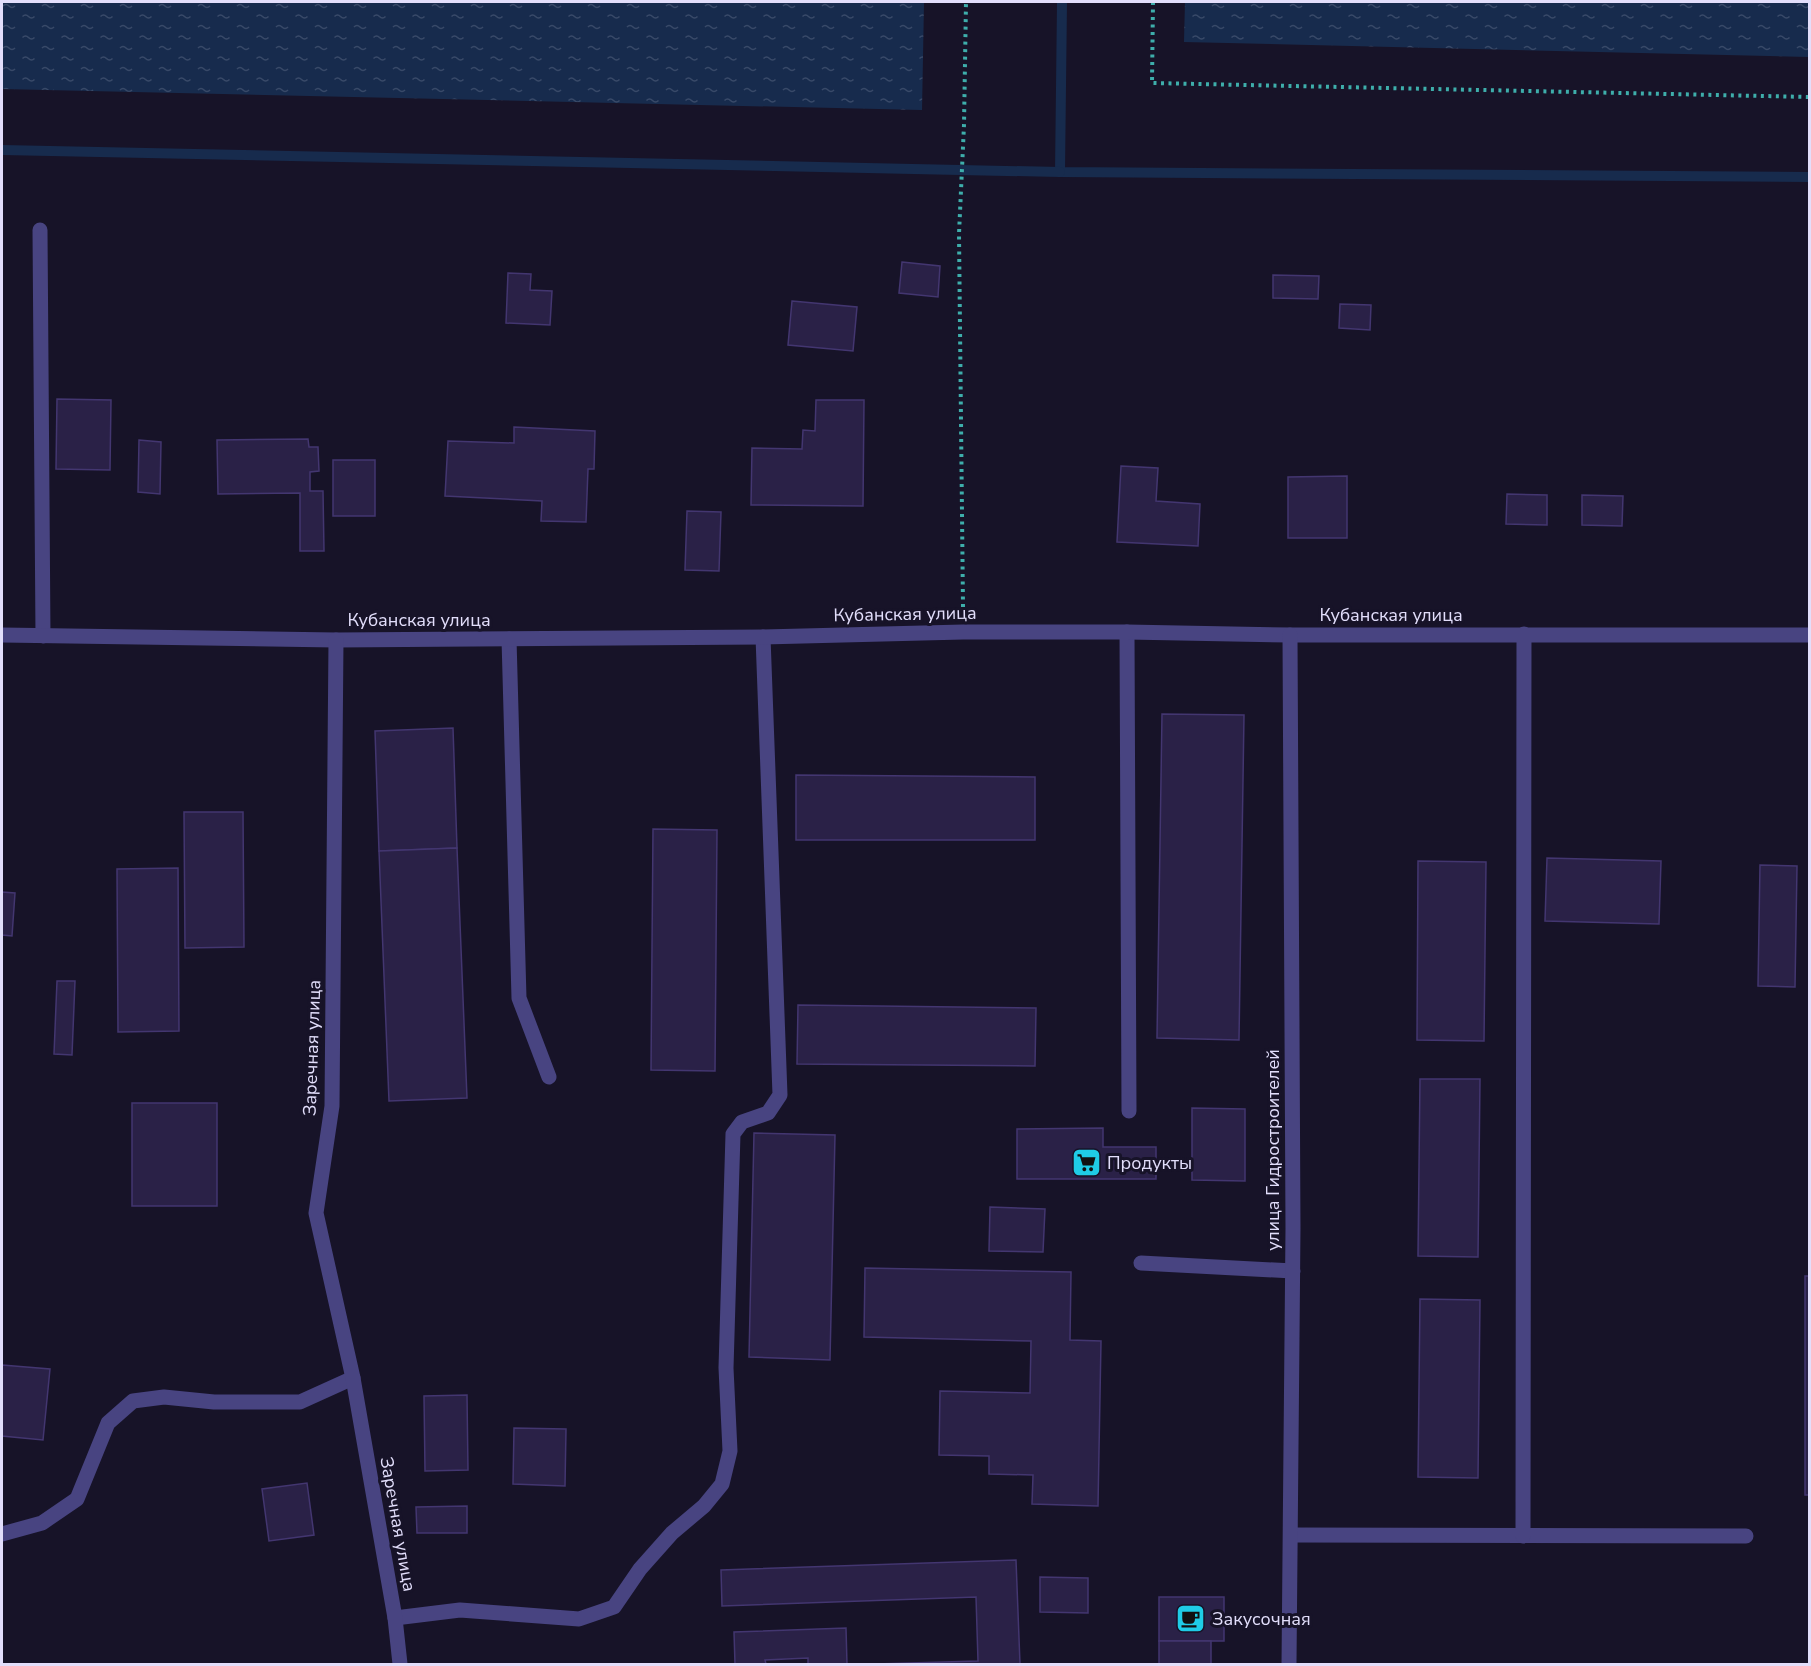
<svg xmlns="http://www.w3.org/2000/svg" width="1811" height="1666" font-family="'Nunito Sans',sans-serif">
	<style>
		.water { fill: url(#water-ripples) }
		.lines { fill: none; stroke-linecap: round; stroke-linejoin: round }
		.stream { stroke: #172b4d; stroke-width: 10 }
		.building { fill: #2a2147; stroke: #433670; stroke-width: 1.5 }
		.path { stroke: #3eaeab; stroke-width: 4; stroke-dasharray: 3 4.5; stroke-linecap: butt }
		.lane { stroke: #484481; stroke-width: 15 }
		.street { stroke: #484481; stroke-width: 15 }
		.labels { text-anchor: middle; stroke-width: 6; stroke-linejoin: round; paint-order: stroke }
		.street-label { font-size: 18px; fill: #e2defb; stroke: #171328 }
		.poi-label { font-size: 18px; fill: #e2defb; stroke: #171328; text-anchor: start }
	</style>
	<defs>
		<pattern id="water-ripples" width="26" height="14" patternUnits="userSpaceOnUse" patternTransform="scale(1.5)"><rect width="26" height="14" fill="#172b4d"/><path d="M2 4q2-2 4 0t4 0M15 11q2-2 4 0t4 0" fill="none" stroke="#384968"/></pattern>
	</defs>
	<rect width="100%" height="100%" fill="#171328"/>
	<g class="water">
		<path d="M2 2H924L922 110 2 89Z"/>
		<path d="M1185 2H1809V57L1184 42Z"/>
	</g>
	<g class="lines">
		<g class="stream">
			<path d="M1062 2 1060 172 1810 177"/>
			<path d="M2 150 1060 172"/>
		</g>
	</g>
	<g class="building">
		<path d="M902 262 940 266 938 297 899 293Z"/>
		<path d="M508 273 531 274 530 290 552 291 550 325 506 323Z"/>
		<path d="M1273 275 1319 276 1318 299 1273 298Z"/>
		<path d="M792 301 857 307 853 351 788 345Z"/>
		<path d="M1340 304 1371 305 1370 330 1339 328Z"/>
		<path d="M57 399 111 400 110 470 56 469Z"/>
		<path d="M816 400H864L863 506 751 505 752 448 802 449 803 430 815 431Z"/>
		<path d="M514 427 595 431 594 469H588L586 522 541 521 542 501 445 496 448 441 514 443Z"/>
		<path d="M308 439 309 447H318L319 471 310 472V491H323L324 551H300V493L218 494 217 440Z"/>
		<path d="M139 440 161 442 160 494 138 492Z"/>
		<rect x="333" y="460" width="42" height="56"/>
		<path d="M1121 466 1158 468 1156 501 1200 504 1198 546 1117 542Z"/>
		<path d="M1347 476V538H1288V477Z"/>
		<path d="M1507 494 1547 495V525L1506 524Z"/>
		<path d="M1582 495 1623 496 1622 526 1582 525Z"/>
		<path d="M687 511 721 512 719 571 685 570Z"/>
		<path d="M1162 714 1244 715 1239 1040 1157 1038Z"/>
		<path d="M453 728 457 848 379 851 375 731Z"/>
		<path d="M796 775 1035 777V840H796Z"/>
		<path d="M184 812H243L244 947 185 948Z"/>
		<path d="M653 829 717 830 715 1071 651 1070Z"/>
		<path d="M457 848 467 1098 389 1101 379 851Z"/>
		<path d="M1547 858 1661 861 1659 924 1545 921Z"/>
		<path d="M1418 861 1486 862 1484 1041 1417 1040Z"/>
		<path d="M1760 865 1797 866 1795 987 1758 986Z"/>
		<path d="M178 868 179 1031 118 1032 117 869Z"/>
		<path d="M2 892 15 893 12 936 2 935Z"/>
		<path d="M57 981H75L72 1055 54 1054Z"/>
		<path d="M798 1005 1036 1008 1035 1066 797 1064Z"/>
		<path d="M1809 1058H1810L1809 1215Z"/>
		<path d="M1420 1079H1480L1478 1257 1418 1256Z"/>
		<rect x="132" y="1103" width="85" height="103"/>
		<path d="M1192 1108 1245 1109V1181L1192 1180Z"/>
		<path d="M1103 1128V1147H1156V1179H1017V1129Z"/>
		<path d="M754 1133 835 1135 830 1360 749 1357Z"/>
		<path d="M990 1207 1045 1209 1043 1252 989 1251Z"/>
		<path d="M865 1268 1071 1272 1070 1340 1101 1341 1098 1506 1032 1504 1033 1475 989 1474V1456L939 1455 940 1391 1030 1393 1031 1341 864 1337Z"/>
		<rect x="1805" y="1276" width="5" height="219"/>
		<path d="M1420 1299 1480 1300 1478 1478 1418 1477Z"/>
		<path d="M2 1365 50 1369 43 1440 2 1436Z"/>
		<path d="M467 1395 468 1470 425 1471 424 1396Z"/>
		<path d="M514 1428 566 1429 565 1486 513 1484Z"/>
		<path d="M307 1483 314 1535 269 1541 262 1489Z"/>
		<path d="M467 1506V1533H417L416 1507Z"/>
		<path d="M1016 1560 1020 1664H875L978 1661 976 1597 722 1606 721 1570Z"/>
		<path d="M1040 1577 1088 1578V1613L1040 1612Z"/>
		<rect x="1159" y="1597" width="65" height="44"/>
		<path d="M846 1628 847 1664H808V1658L765 1660 766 1664H735L734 1632Z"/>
		<rect x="1159" y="1641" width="52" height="23"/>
	</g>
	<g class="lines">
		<g class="path">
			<path d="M1153 2 1152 83 1810 97"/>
			<path d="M963 607 959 234 964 125 966 2"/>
		</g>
		<g class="lane">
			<path d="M40 230 43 636"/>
			<path d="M1127 632 1129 1111"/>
			<path d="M509 639 519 998 549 1077"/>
			<path d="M1141 1263 1293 1271"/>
			<path d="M2 1534 42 1523 77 1499 108 1423 133 1401 164 1397 214 1402H300L353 1378"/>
			<path d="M1292 1535 1746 1536"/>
			<path d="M1523 1536 1524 634"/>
			<path d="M395 1618 460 1610 579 1619 614 1607 640 1569 672 1533 704 1506 722 1484 730 1451 726 1368 733 1134 742 1122 768 1113 780 1095 763 637"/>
		</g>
		<g class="street">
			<path d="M2 635 336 640 763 637 963 632H1127L1290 635H1810"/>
			<path d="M336 640 332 1106 316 1213 353 1378 395 1618 400 1664"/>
			<path d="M1289 1664 1293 1228 1290 635"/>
		</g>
	</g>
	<defs>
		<symbol id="supermarket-square" viewBox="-11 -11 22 22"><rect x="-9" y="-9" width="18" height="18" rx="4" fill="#1fcce6" stroke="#171328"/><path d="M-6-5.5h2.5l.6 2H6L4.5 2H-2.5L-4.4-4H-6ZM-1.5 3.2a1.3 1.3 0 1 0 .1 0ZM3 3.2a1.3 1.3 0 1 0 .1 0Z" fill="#111"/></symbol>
		<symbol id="cafe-square" viewBox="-11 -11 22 22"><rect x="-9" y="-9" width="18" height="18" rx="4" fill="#1fcce6" stroke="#171328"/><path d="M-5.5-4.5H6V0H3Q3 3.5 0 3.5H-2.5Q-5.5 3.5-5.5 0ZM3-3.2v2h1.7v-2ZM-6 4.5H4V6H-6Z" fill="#111"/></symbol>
	</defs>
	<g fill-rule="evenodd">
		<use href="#supermarket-square" x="1070" y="1146" width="33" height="33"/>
		<use href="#cafe-square" x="1174" y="1602" width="33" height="33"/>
	</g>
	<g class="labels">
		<g class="street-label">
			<text transform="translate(905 614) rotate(-1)" y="6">Кубанская улица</text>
			<text x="1391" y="621">Кубанская улица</text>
			<text x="419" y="626">Кубанская улица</text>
			<text transform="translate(312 1048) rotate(-88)" y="6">Заречная улица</text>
			<text transform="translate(1273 1150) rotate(-90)" y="6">улица Гидростроителей</text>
			<text transform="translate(398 1524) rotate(80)" y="6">Заречная улица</text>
		</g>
		<g class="poi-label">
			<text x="1107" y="1169">Продукты</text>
			<text x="1212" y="1625">Закусочная</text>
		</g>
	</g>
	<rect width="1811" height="1666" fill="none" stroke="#e2defb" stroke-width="6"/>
</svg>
